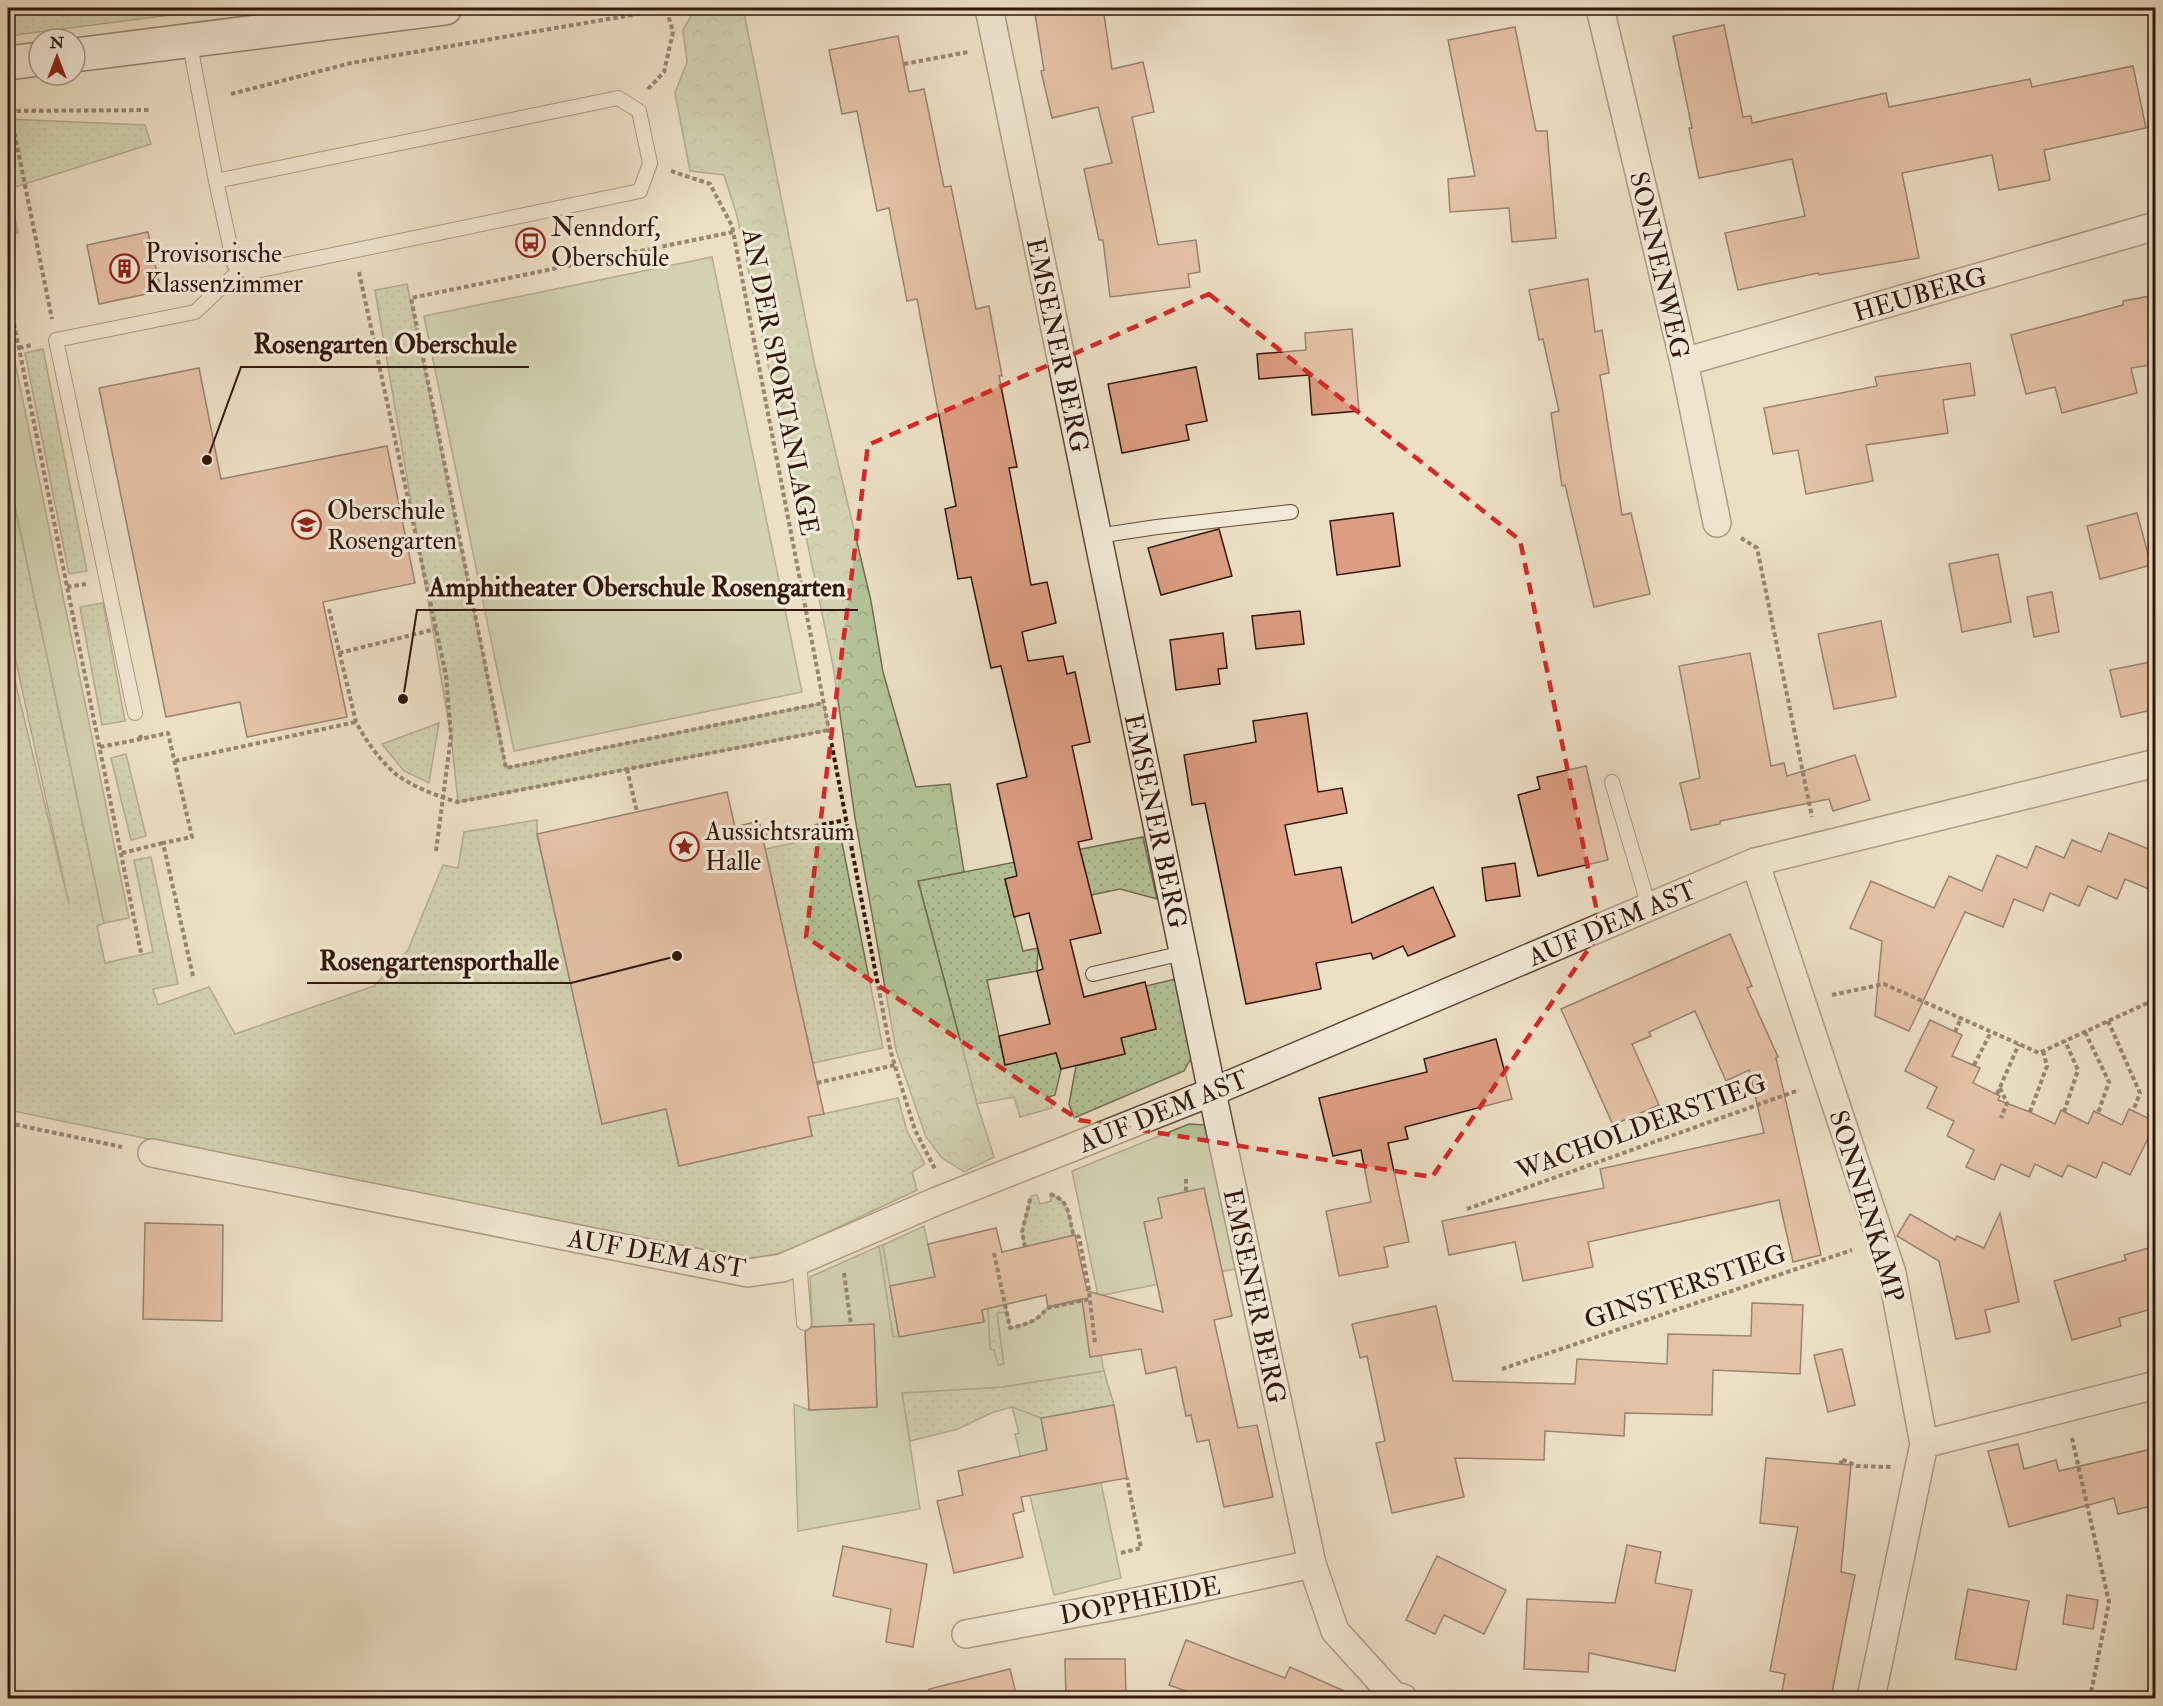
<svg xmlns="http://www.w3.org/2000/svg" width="2163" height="1706" font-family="'IM FELL Double Pica',serif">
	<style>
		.grass { fill: url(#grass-dots); stroke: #726d52; stroke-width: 1.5 }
		.forest { fill: url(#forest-crowns); stroke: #726d52; stroke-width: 1.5 }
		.garden { fill: #b3c397; stroke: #726d52; stroke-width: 1.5 }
		.building { fill: #dc9d81; stroke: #31170c; stroke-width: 1.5 }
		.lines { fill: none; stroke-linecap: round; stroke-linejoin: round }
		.lane-casing { stroke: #60493a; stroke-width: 16 }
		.street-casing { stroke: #60493a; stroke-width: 30 }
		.secondary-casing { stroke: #31170c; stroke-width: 36 }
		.path { stroke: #31170c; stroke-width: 4; stroke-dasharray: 4.5 3; stroke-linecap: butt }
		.lane { stroke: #f3ead9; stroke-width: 14 }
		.street { stroke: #f3ead9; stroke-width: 27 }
		.secondary { stroke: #f3ead9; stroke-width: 33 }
		.marked { fill: none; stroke: #d62828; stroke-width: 4.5; stroke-dasharray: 12 8; stroke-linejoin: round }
		.labels { text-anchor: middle; stroke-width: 6; stroke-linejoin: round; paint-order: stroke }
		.poi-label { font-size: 26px; fill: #31170c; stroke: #f3ead9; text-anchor: start }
		.street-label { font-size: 26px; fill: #31170c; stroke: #f3ead9 }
		.leader { fill: none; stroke: #31170c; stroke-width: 2 }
		.callout-dot { fill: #31170c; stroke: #f3ead9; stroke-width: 2 }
		.callout-label { font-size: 27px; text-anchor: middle; font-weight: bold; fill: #31170c; stroke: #f3ead9; stroke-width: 6; stroke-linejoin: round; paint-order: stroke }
	</style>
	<defs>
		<pattern id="grass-dots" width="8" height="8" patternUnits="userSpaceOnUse" patternTransform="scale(1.5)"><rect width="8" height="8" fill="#b3c397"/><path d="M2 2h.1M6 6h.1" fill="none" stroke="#9aa781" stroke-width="1.8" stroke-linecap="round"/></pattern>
		<pattern id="forest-crowns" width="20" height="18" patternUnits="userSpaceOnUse" patternTransform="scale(1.5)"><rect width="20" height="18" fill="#b3c397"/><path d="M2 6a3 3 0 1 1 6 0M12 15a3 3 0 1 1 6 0" fill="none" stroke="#9aa781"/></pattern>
	</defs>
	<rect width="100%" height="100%" fill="#ecdfc4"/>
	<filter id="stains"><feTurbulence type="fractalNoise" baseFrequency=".00333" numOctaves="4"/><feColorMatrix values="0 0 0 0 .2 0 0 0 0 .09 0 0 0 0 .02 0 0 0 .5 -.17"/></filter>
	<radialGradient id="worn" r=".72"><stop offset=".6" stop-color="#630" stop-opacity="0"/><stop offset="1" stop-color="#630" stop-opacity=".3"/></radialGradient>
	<g class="grass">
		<path d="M8 8H225L8 36Z"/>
		<path d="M8 119 145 125 151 144 9 189 18 233 8 236Z"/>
		<path d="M407 284 506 768 823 703 829 730 458 802 451 736 375 290Z"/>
		<path d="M43 349 87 571 69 574 25 353Z"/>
		<path d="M8 474 104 923 97 926 105 963 153 952 134 860 151 857 178 984 153 989 158 1005 209 987 235 1034 374 986 408 950 443 865 458 868 464 832 537 820V834L602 1123 666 1109 679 1166 812 1136 808 1117 898 1098 907 1131 925 1164 912 1172 917 1190 788 1251 759 1258 729 1260 532 1218 8 1110V652L69 904 8 625Z"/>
		<path d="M103 603 125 721 102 725 80 607Z"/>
		<path d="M439 723 429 783 404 771 382 744Z"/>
		<path d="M126 754 146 836 131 840 111 758Z"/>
		<path d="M840 833 883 1048 813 1063 765 849Z"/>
		<path d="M1143 837 1157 899 1120 889 1091 895 1083 861 1005 879 1023 951 1038 948 1037 971 987 980 1005 1064 1056 1051 1061 1070 1055 1095 1049 1097 1052 1108 1020 1117 1014 1097 977 1104 918 881Z"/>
		<path d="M1176 979 1192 1049 1190 1060 1184 1071 1074 1118 1069 1104 1076 1066 1125 1054 1121 1038 1156 1029 1146 986Z"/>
		<path d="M1050 1194C1070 1201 1068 1214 1073 1233L1075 1235 1025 1247 1022 1232 1031 1196 1037 1195 1040 1204 1051 1201Z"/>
		<path d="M883 1245 899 1337 893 1338 879 1246Z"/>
		<path d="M997 1277 1007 1312 997 1314 1004 1364 997 1365 994 1351 990 1349 986 1279Z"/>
		<path d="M1104 1371 1114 1405 1041 1418 1012 1407 991 1413 958 1429 910 1441 902 1393 1002 1387Z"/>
	</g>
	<path class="forest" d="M709 8H743L815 366 871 601 883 672 916 787 950 784 964 872 918 881 977 1104 994 1157 964 1172 942 1158 926 1137 896 1050 855 818 833 666 782 421 774 394 737 216 724 175 690 171 675 93 687 62 683 30 695 9Z"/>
	<g class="garden">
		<path d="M712 257 802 692 514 751 424 316Z"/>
		<path d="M8 328 129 918 104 923 8 474Z"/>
		<path d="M1189 1124 1205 1125 1212 1160 1217 1169 1240 1268 1098 1296 1072 1171Z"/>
		<path d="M924 1226 935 1277 890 1286 883 1245Z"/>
		<path d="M879 1246 893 1337 984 1322 976 1282 986 1279 990 1349 994 1350 998 1365 1004 1364 997 1313 1007 1312 1010 1328C1027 1324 1037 1322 1047 1308L1090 1299V1357L1101 1355 1104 1371 1002 1387 902 1393 920 1509 798 1531 794 1404 809 1410 877 1407 874 1325 812 1327 810 1277Z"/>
		<path d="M1012 1407 1041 1418 1054 1491 1101 1483 1121 1578 1054 1595 1015 1434 1019 1433Z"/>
	</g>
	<g class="building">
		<path d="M1034 8H1103L1112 69 1143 62 1154 112 1132 117 1158 245 1196 240 1200 272 1188 274 1190 287 1110 297 1103 240H1099L1084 169 1112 163 1098 107 1052 118 1041 71 1044 70Z"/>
		<path d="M1724 25 1743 117 1751 116 1752 123 1886 93 1889 107 2030 79 2032 87 2133 66 2146 128 2044 150 2050 180 1999 190 1992 155 1902 173 1919 258 1819 275 1818 273 1738 290 1725 233 1805 216 1792 159 1699 178 1689 128H1692L1673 36Z"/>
		<path d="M1515 27 1536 131H1547L1556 238 1512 242 1509 208 1450 212 1448 179 1475 176 1448 40Z"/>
		<path d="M898 36 909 92 924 89 944 187 951 186 976 309 989 306 1002 376H999L1017 467 1009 468 1031 585 1047 582 1056 623 1022 632 1028 661 1063 656 1067 674 1075 672 1090 742 1072 746 1092 839 1078 842 1101 933 1070 940 1084 997 1145 982 1156 1029 1121 1038 1125 1054 1061 1069 1056 1053 1005 1065 999 1036 1050 1024 1037 971 1043 969 1029 913 1014 917 1005 879 1017 876 997 784 1027 777 1001 666 991 668 971 577 958 579 945 509 956 506 917 299 907 301 889 208 877 211 857 111 842 114 829 50Z"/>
		<path d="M148 232 161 291 99 304 87 245Z"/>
		<path d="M1588 279 1595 332 1602 330 1609 373 1600 375 1622 515 1631 513 1650 594 1594 607 1565 485 1562 486 1551 413 1559 411 1543 339 1539 340 1529 290Z"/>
		<path d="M2156 295V364L2131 368 2137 393 2062 413 2055 387 2026 394 2011 335 2123 305V301Z"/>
		<path d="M1352 329 1359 411 1312 415 1309 375 1259 379 1257 354 1306 350 1305 333Z"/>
		<path d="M1970 363 1975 395 1943 400 1948 433 1866 445 1873 481 1806 494 1798 450 1773 454 1764 408 1877 386 1875 377Z"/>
		<path d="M1196 367 1207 421 1186 425 1189 440 1122 453 1108 384Z"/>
		<path d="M199 368 221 479 387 446 415 583 323 602 347 717 247 737 240 702 166 717 99 388Z"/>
		<path d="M1393 513 1400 566 1337 575 1330 521Z"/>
		<path d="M2137 513 2151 565 2100 579 2087 526Z"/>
		<path d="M1219 529 1232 576 1161 595 1148 548Z"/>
		<path d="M1998 554 2011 622 1962 632 1949 564Z"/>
		<path d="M2052 592 2059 632 2034 637 2027 597Z"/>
		<path d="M1300 611 1304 644 1256 649 1252 616Z"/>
		<path d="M1881 621 1896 697 1834 709 1818 634Z"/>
		<path d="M1223 633 1227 668 1218 669 1220 684 1176 690 1170 640Z"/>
		<path d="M1750 653 1771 766 1784 763 1787 776 1855 755 1870 800 1833 811 1829 799 1720 821V824L1691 830 1680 783 1700 778 1679 666Z"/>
		<path d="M2156 661V709L2121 717 2110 670Z"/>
		<path d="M1307 713 1318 792 1342 788 1347 813 1285 825 1295 875 1341 867 1352 923 1433 887 1455 936 1408 956 1403 946 1373 959 1371 953 1316 963 1321 989 1246 1004 1205 803 1192 805 1184 755 1256 742 1253 721Z"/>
		<path d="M1586 766 1608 860 1538 876 1518 795 1540 789 1537 777Z"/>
		<path d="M727 792 735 827 759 821 824 1114 808 1117 812 1136 679 1166 666 1109 602 1124 537 834Z"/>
		<path d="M2109 833 2156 852V892L2125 879 2117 899 2088 886 2079 906 2050 893 2043 911 2014 899 2003 927 1965 912 1909 1031 1875 1016 1882 941 1850 928 1871 881 1934 908 1949 876 1982 891 1997 855 2027 868 2036 846 2064 858 2072 840 2101 852Z"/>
		<path d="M1515 863 1520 896 1486 901 1482 868Z"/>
		<path d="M1730 934 1752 986 1747 988 1778 1057 1776 1058 1821 1255 1793 1262 1779 1200 1588 1242 1593 1267 1523 1281 1515 1242 1449 1255 1442 1221 1604 1188 1600 1169 1764 1133 1749 1070 1726 1081 1695 1011 1649 1032 1651 1036 1632 1044 1659 1105 1613 1125 1561 1009Z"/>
		<path d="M1930 1020 1962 1035 1952 1056 1980 1068 1973 1083 2000 1096 1998 1100 2030 1112 2055 1124 2061 1110 2088 1124 2094 1111 2122 1125 2129 1109 2156 1122 2130 1175 2103 1162 2096 1178 2068 1165 2062 1177 2035 1164 2029 1177 2001 1164 1994 1180 1966 1167 1974 1150 1947 1136 1954 1121 1927 1108 1937 1087 1905 1071Z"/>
		<path d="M1496 1039 1512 1099 1405 1127 1408 1139 1388 1143 1409 1242 1384 1247 1388 1267 1339 1276 1326 1211 1371 1202 1361 1150 1333 1156 1319 1098 1427 1072 1424 1059Z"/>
		<path d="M1204 1188 1232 1316 1214 1320 1238 1428 1257 1425 1273 1497 1224 1507 1209 1440 1197 1442 1191 1415 1186 1416 1176 1367 1146 1374 1141 1349 1090 1357 1082 1299 1048 1307 1046 1295 982 1310 984 1322 899 1337 890 1286 935 1277 928 1244 996 1228 1002 1252 1075 1235 1087 1291 1163 1312 1144 1222 1162 1218 1158 1198Z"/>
		<path d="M2000 1213 2019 1302 1985 1310 1990 1332 1956 1339 1939 1261 1897 1236 1910 1214 1955 1240 1957 1236 1984 1248Z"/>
		<path d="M145 1223 223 1225 222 1321 143 1319Z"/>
		<path d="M2156 1246V1308L2119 1318 2121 1326 2072 1340 2054 1281 2126 1260 2124 1255Z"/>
		<path d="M1752 1303 1803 1305 1800 1374 1713 1370 1712 1415 1625 1413 1624 1436 1545 1431 1544 1460 1455 1458 1464 1497 1392 1513 1376 1443 1385 1441 1367 1356 1360 1358 1352 1324 1436 1306 1453 1381 1575 1384 1577 1359 1667 1364 1668 1334 1751 1336Z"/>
		<path d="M874 1324 877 1407 809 1410 805 1332 812 1327Z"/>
		<path d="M1842 1349 1855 1405 1828 1412 1814 1355Z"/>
		<path d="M1114 1405 1127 1478 1021 1497 1024 1511 1013 1514 1023 1557 954 1573 937 1501 963 1495 958 1471 1047 1450 1041 1418Z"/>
		<path d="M2018 1444 2024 1469 2056 1460 2059 1471 2156 1448V1505L2118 1514 2114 1498 2009 1527 1988 1451Z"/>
		<path d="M1766 1458 1851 1465 1841 1572 1855 1575 1831 1698H1781L1785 1674 1770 1671 1798 1527 1760 1523Z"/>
		<path d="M1627 1545 1661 1552 1655 1583 1692 1590 1675 1671 1589 1653 1588 1672 1524 1669 1527 1599 1615 1603Z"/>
		<path d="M843 1546 927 1564 913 1647 886 1642 891 1609 833 1596Z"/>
		<path d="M1437 1556 1506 1590 1484 1634 1444 1615 1435 1634 1406 1620Z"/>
		<path d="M1968 1589 2029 1601 2016 1670 1955 1659Z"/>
		<path d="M2067 1595 2098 1600 2093 1629 2063 1624Z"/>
		<path d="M1186 1640 1285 1678 1290 1667 1360 1698H1205L1169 1685Z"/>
		<path d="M1065 1659H1125L1126 1698H1066Z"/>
		<path d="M1010 1669 1017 1698H930L929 1689Z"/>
	</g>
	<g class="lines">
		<defs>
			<g id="lane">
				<path d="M189 40 216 181 618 98 639 111 650 163 640 191 251 272 234 264 216 181"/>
				<path d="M1097 536 1157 527 1291 512"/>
				<path d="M135 713 56 340 195 312 242 268"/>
				<path d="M1612 782 1649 907"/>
				<path d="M1093 974 1183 953"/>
				<path d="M799 1260 804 1323"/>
			</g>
			<g id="street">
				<path d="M989 8 1212 1092 1312 1564 1335 1631 1394 1696 1403 1698"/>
				<path d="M1600 8 1684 362 1717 523"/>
				<path d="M1684 362 2156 226"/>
				<path d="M1755 862 1892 1273 1924 1444 1871 1698"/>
				<path d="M152 1153 748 1273 782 1268 937 1201 1212 1092 1755 862 2156 763"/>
				<path d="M1924 1444 2156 1385"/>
				<path d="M966 1634 1131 1603 1312 1564"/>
			</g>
			<g id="secondary">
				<path d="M75 55 445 8"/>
				<path d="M8 63 39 59"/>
			</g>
		</defs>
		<use href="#lane" class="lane-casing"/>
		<use href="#street" class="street-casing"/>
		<use href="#secondary" class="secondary-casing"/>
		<g class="path">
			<path d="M904 64 968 52"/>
			<path d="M648 89 664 72 673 32 666 8"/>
			<path d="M231 94 351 63 667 9"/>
			<path d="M9 111 149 110"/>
			<path d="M10 111 52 319"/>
			<path d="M671 171 710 184 732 226 891 1053 915 1130 935 1169"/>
			<path d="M733 232 411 298 506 768 823 703"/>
			<path d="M359 272 446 675 451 736 436 851"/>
			<path d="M8 294 141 953"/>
			<path d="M19 348 32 345"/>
			<path d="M1741 538 1757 548 1812 817"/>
			<path d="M67 587 86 584"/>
			<path d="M329 609 356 722C366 741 380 761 397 775 410 785 441 798 458 802L829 730"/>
			<path d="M339 653 436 629"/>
			<path d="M140 735 141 739 168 733 192 837 163 843 193 976"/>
			<path d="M100 747 141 739"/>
			<path d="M175 761 356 722"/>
			<path d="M627 769 637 812"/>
			<path d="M763 836 846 820"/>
			<path d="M122 853 163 843"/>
			<path d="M1832 995 1884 984 2039 1053 2156 999"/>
			<path d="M2108 1021 2140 1093 2133 1111"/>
			<path d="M1955 1032 1961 1018"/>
			<path d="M2085 1032 2109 1082 2098 1113"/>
			<path d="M1974 1065 1991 1032"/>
			<path d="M817 1083 895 1065"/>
			<path d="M2000 1088 2007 1103 2001 1118"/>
			<path d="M1997 1094 2019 1044"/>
			<path d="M2030 1112 2047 1066 2043 1051"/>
			<path d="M2064 1112 2078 1070 2065 1041"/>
			<path d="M8 1123 122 1147"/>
			<path d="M1186 1191V1179"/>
			<path d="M1050 1194C1070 1201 1068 1214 1073 1233L1079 1237 1088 1284 1095 1343"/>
			<path d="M1467 1209 1799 1090"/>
			<path d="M1025 1247 1022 1232 1031 1196"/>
			<path d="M994 1253 1010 1328C1026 1324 1037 1322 1047 1308L1090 1299"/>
			<path d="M844 1273 851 1325"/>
			<path d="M1502 1369 1852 1250"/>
			<path d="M2072 1438 2109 1602 2090 1698"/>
			<path d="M1841 1465V1459L1857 1466 1891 1467"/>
			<path d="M1121 1553 1141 1548 1127 1478"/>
		</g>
		<use href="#lane" class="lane"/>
		<use href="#street" class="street"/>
		<use href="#secondary" class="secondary"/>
	</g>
	<path d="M0 0H2163V1706H0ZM1209 294 1520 540 1601 931 1432 1177 1079 1120 806 937 868 445Z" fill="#ecdfc4" fill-opacity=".55" fill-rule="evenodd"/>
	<path class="marked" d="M1209 294 1520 540 1601 931 1432 1177 1079 1120 806 937 868 445Z"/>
	<defs>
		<symbol id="bus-ring" viewBox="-11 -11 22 22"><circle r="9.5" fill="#f3ead9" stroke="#8f2418" stroke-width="1.5"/><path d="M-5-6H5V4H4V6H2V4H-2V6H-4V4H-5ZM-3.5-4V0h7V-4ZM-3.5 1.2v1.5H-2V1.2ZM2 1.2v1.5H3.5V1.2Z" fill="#8f2418"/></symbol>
		<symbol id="building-ring" viewBox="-11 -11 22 22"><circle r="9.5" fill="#f3ead9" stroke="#8f2418" stroke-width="1.5"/><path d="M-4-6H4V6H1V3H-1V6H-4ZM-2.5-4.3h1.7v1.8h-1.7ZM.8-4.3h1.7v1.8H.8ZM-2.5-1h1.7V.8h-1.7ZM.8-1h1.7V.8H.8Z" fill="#8f2418"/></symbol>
		<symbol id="school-ring" viewBox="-11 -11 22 22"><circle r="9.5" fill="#f3ead9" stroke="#8f2418" stroke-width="1.5"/><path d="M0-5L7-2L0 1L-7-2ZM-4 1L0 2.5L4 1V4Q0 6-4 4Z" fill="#8f2418"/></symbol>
		<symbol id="sight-ring" viewBox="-11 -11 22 22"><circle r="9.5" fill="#f3ead9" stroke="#8f2418" stroke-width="1.5"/><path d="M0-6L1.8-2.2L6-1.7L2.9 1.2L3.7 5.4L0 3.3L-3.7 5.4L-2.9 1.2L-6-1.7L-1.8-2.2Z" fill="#8f2418"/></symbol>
	</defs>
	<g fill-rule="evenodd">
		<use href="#bus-ring" x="514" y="226" width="33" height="33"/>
		<use href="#building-ring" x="108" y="252" width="33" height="33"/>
		<use href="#school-ring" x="290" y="508" width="33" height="33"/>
		<use href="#sight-ring" x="668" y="830" width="33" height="33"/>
	</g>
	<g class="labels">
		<g class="poi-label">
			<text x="551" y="236">Nenndorf,<tspan x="551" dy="30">Oberschule</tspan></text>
			<text x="145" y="262">Provisorische<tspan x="145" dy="30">Klassenzimmer</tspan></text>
			<text x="327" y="519">Oberschule<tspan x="327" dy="30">Rosengarten</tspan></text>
			<text x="705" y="840">Aussichtsraum<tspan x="705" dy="30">Halle</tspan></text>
		</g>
		<g class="street-label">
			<text transform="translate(1660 265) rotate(77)" y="9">SONNENWEG</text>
			<text transform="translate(1920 294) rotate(-16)" y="9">HEUBERG</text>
			<text transform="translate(1058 345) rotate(78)" y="9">EMSENER BERG</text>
			<text transform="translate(781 382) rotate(79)" y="9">AN DER SPORTANLAGE</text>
			<text transform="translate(1156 821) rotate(78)" y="9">EMSENER BERG</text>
			<text transform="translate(1612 923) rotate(-23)" y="9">AUF DEM AST</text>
			<text transform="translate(1163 1111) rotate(-22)" y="9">AUF DEM AST</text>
			<text transform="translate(1641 1126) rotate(-20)" y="9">WACHOLDERSTIEG</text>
			<text transform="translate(1867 1206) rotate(73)" y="9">SONNENKAMP</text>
			<text transform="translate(657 1253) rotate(10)" y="9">AUF DEM AST</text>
			<text transform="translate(1685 1286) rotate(-19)" y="9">GINSTERSTIEG</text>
			<text transform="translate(1255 1296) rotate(78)" y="9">EMSENER BERG</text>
			<text transform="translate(1140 1600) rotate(-11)" y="9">DOPPHEIDE</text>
		</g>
	</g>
	<path class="leader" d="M207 460L241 367H529M403 699L417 610H858M677 956L571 983H307"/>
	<g class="callout-dot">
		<circle cx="207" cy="460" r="6"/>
		<circle cx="403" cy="699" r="6"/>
		<circle cx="677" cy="956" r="6"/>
	</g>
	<g class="callout-label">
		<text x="385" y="353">Rosengarten Oberschule</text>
		<text x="637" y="596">Amphitheater Oberschule Rosengarten</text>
		<text x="439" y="970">Rosengartensporthalle</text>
	</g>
	<rect width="2163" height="1706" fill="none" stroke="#ecdfc4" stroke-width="30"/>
	<rect x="9" y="9" width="2145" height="1688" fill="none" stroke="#31170c" stroke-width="3"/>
	<rect x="15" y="15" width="2133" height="1676" fill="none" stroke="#31170c" stroke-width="1.5"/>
	<g transform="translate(57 57)"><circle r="28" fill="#f3ead9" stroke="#a59687" stroke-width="1.5"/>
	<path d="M0-4.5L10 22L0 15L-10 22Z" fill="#8f2418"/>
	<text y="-9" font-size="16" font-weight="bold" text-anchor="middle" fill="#31170c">N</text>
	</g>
	<rect width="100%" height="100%" filter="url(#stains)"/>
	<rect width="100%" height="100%" fill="url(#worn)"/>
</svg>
